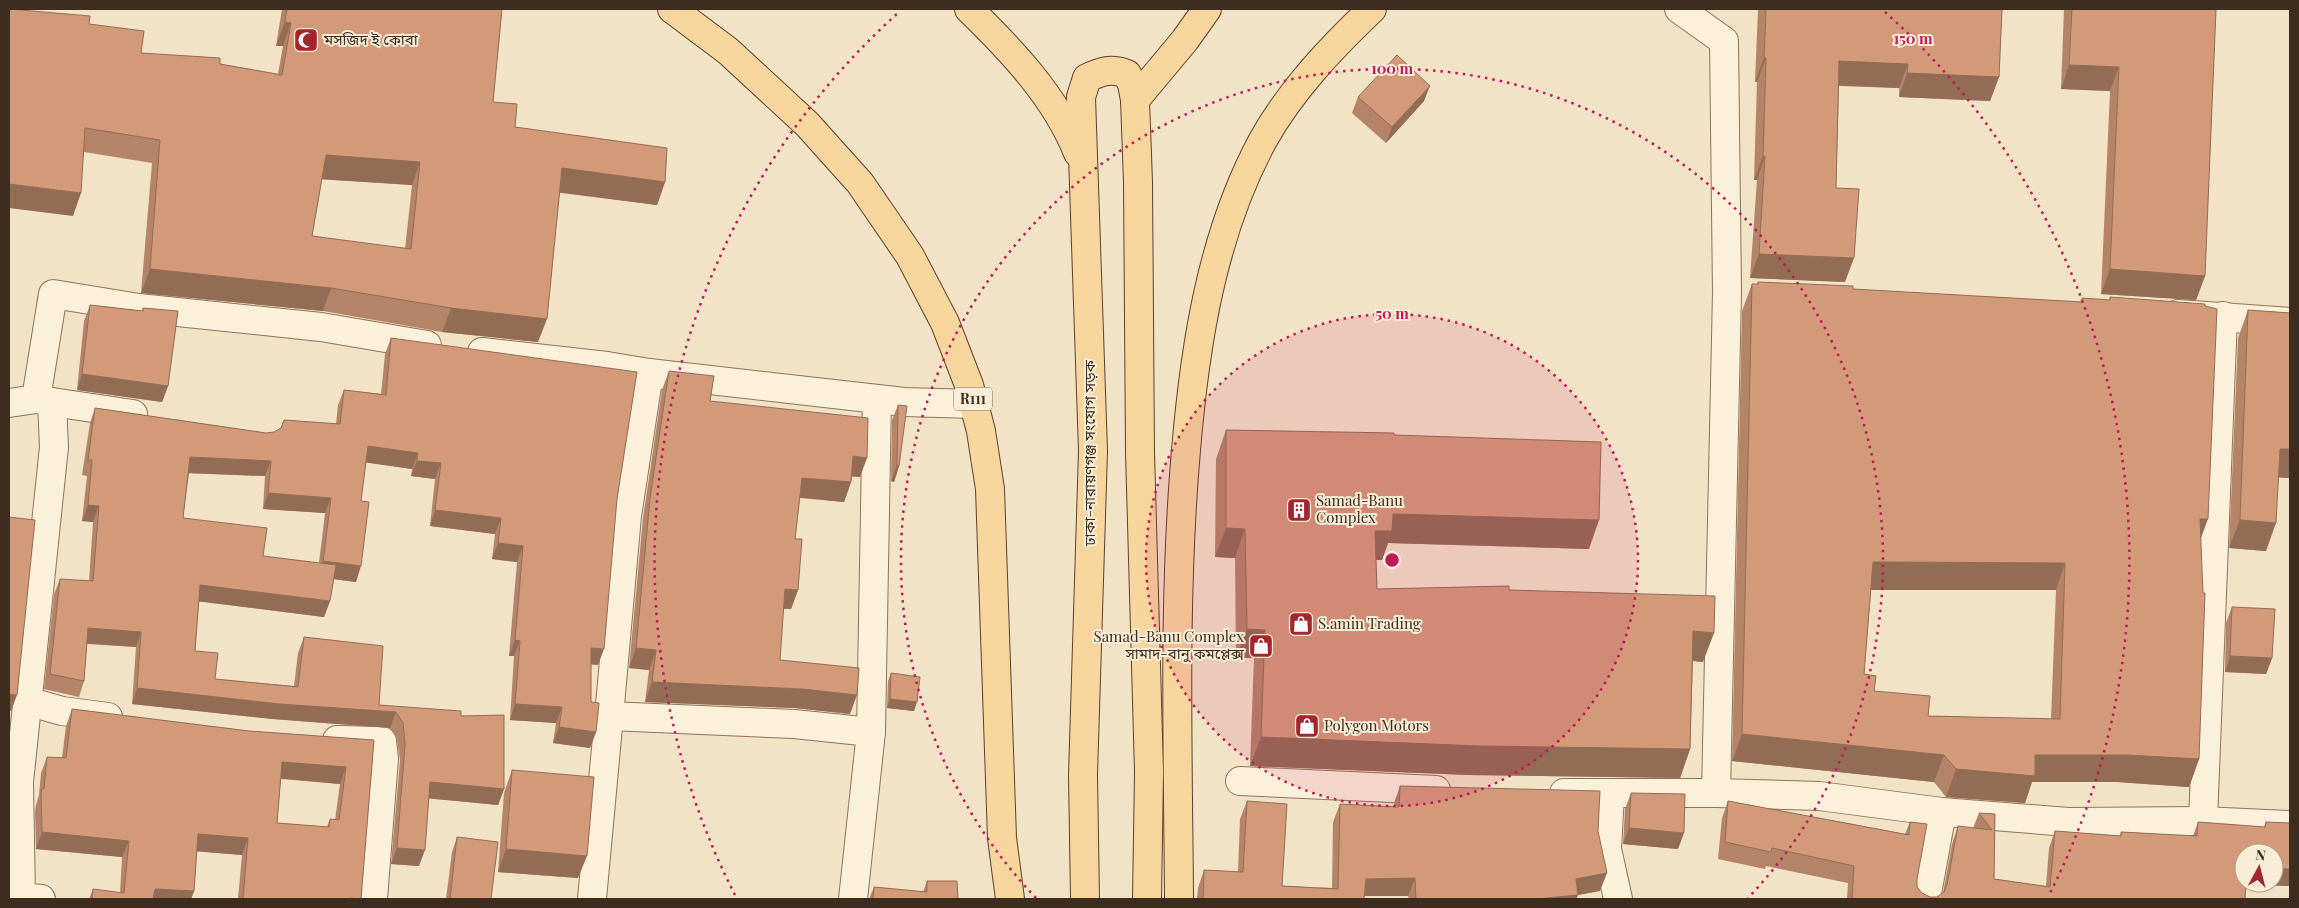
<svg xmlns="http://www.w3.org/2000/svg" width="2299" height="908" font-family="'Playfair Display','Noto Sans Bengali',serif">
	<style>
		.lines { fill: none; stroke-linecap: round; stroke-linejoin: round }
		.minor-casing { stroke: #8f735a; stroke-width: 30 }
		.major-casing { stroke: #5d412e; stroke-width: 30 }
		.minor { stroke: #fbf0da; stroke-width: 28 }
		.major { stroke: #f6d69c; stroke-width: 28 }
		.wall { fill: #b58468; fill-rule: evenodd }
		.shaded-wall { fill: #936c55 }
		.building { fill: #d29a79; stroke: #936c55; fill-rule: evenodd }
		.ring { fill: none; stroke: #c2185b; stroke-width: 2.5; stroke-dasharray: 2.5 5 }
		.labels { text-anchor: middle; stroke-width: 4; stroke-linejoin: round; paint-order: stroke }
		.shield { fill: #f8edd6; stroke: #766656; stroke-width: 1 }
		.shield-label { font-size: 14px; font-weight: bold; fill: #3e2c1f }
		.poi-label { font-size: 15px; fill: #3e2c1f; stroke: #f8edd6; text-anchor: start }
		.street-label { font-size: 15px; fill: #3e2c1f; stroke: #f8edd6 }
		.centre { fill: #c2185b; stroke: #f8edd6; stroke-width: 2.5 }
		.ring-label { font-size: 15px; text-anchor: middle; font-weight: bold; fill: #c2185b; stroke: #f8edd6; stroke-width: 4; stroke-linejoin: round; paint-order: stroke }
	</style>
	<rect width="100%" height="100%" fill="#f2e2c6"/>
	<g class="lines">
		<defs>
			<g id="minor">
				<path d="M1679 9 1724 41 1727 293 1716 793"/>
				<path d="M2178 314 2290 322"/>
				<path d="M482 352 607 366 649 373"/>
				<path d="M36 399 53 294 139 308 321 327 427 345"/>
				<path d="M52 402 133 414"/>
				<path d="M9 403 36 399 52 402 54 447 19 782 9 781"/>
				<path d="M27 701 62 711 108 717"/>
				<path d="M871 732 794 724 609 716 627 516 649 373 904 402 974 404"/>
				<path d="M337 740 382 741 384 759 373 899"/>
				<path d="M1240 781 1436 790"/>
				<path d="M19 782 21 897 41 899"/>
				<path d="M1564 793H1716L1819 796 1942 812 2068 822 2203 821 2290 825"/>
				<path d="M1610 794 1607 849 1618 899"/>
				<path d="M2203 821 2223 316"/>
				<path d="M592 899 609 716"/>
				<path d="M853 899 871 732 877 399"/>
				<path d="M1926 899 1942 812"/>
			</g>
			<g id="major">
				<path d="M672 9 728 51 807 124 860 183 910 256 945 323 969 385 981 431 990 489 1002 838 1010 899"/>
				<path d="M969 9C1011 50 1056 97 1078 153"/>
				<path d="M1085 899 1083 775 1093 451 1081 97 1087 78C1102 71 1111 68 1127 74L1132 84 1135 100"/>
				<path d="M1147 899 1149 772 1140 452 1138 182 1135 100 1185 40 1207 9"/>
				<path d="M1179 899C1178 749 1173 599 1186 450 1195 344 1212 234 1263 140 1291 90 1331 48 1372 9"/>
			</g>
		</defs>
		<use href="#minor" class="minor-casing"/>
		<use href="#major" class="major-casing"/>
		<use href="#minor" class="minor"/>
		<use href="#major" class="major"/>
	</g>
	<g class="wall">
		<path d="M282 9H502L493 102 515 127 665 182 657 205 560 192 538 342 442 332 323 311 141 293 152 163 84 152 73 216 89 24 141 53 220 64 278 74 283 46H276ZM322 179 412 185 405 249 312 236Z"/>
		<path d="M1758 9H2002L1999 77 1990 101 1899 97V88L1839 86 1836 188 1845 282 1750 278 1757 180H1754L1757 82H1755Z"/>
		<path d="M2064 9H2216L2205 276 2196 300 2101 294 2110 91 2061 89Z"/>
		<path d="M1358 97 1424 101 1386 143 1352 113Z"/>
		<path d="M1758 282 1853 289 2080 302 2082 298 2109 300 2110 297 2201 539 2199 759 2189 787 2117 782H2032L2025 803 1946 797 1934 782 1732 761 1742 311 1752 284H1757ZM1871 590H2056L2051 719 1928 716 1874 691 1864 674Z"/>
		<path d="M90 305 142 311 143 308 168 386 162 402 77 390 84 321Z"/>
		<path d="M2248 310 2290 313V478L2279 477 2266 551 2229 548 2238 338Z"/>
		<path d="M391 338 617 499 598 665 591 664V702L596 732 590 748 553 743 556 723 510 720 514 656H509L517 562 492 559 495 534 430 526 435 479 411 476 412 469 366 462 361 501 356 582 334 579 330 601 324 617 199 601 195 651 215 679 294 686 298 653 304 637 379 705 461 716 504 789 498 805 429 798 419 866 391 864 400 760 397 739 390 728 273 719 132 704 136 647 87 644 84 681 79 697 44 689 54 594 60 579 89 581 93 522 82 521 87 476 82 475 90 423 95 408 266 433 336 424 338 405 344 390 381 394 385 354ZM189 473 265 476 263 509 325 513 319 563 263 556 183 518Z"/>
		<path d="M669 371 710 401 860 477 851 476V482L844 502 800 498 795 539 798 590 791 609H783L780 660 850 714 795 708 645 702 649 670 629 668 643 518 662 390Z"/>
		<path d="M898 405 899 466 894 482 891 481 892 420Z"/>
		<path d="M1226 430 1394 435 1589 549 1388 543 1382 560H1376L1377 589 1509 590 1703 662 1693 661 1690 749 1680 778 1469 775 1250 766 1254 658H1236L1235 558 1215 557 1216 459Z"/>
		<path d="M2232 607 2272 658 2266 674 2225 672 2226 623Z"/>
		<path d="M891 673 914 711 887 708 888 681Z"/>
		<path d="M72 709 249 731 374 740 361 899H238L242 855 197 851 194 891 191 899H89L93 889 120 893 122 857 36 849 35 812 36 805 39 795 41 773 47 757 62 758 66 726ZM281 779 340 784 335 820 330 819 327 827 277 823Z"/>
		<path d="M512 770 578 878 498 872 504 793Z"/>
		<path d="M1400 786 1598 831 1600 891 1578 895 1576 899H1409L1408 896H1364V899H1197L1198 888 1204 870 1238 872 1240 819 1247 801 1282 886 1332 888 1333 822 1340 804 1394 807V803Z"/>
		<path d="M1631 793 1678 849 1623 844 1625 809Z"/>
		<path d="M1728 801 1905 834 1910 822 1917 887 1922 893 1930 897H1937L1943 893 1952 844 1958 826 1973 828 1979 813 1995 814 1994 879 2046 886 2049 848 2055 831 2120 836 2121 832 2193 836 2198 822 2264 827 2266 822 2290 886 2246 884 2245 899H1847L1848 883 1766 866 1765 869 1718 859 1722 818Z"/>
		<path d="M457 837 491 899H446L452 852Z"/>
		<path d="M927 881 958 899H869L874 887 923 892Z"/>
	</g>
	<g class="shaded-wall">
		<path d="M285 22 291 23 283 46H276Z"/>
		<path d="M1764 58H1766L1757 82H1755Z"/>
		<path d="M1839 61 1908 64 1899 88 1831 85Z"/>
		<path d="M2069 65 2119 67 2110 91 2061 89Z"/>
		<path d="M1907 73 1999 77 1990 101 1899 97Z"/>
		<path d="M1430 86 1424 101 1386 143 1392 127Z"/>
		<path d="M326 155 420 162 412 185 317 179Z"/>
		<path d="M1763 156H1765L1757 180H1754Z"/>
		<path d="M562 168 665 182 657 205 554 192Z"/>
		<path d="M9 184 81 193 73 216 9 208Z"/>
		<path d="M1759 254 1854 258 1845 282 1750 278Z"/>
		<path d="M150 269 331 288 323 311 141 293Z"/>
		<path d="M2110 269 2205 276 2196 300 2101 294Z"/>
		<path d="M451 308 547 319 538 342 442 332Z"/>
		<path d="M82 374 168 386 162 402 77 390Z"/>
		<path d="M368 446 418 453 412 469 362 462Z"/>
		<path d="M2280 449H2290V478L2270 477Z"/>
		<path d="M853 456 867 458 860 477 846 476Z"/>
		<path d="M190 457 271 461 265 476 185 473Z"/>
		<path d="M417 461 441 463 435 479 411 476Z"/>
		<path d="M897 465 899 466 894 482 891 481Z"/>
		<path d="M802 478 851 482 844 502 795 497Z"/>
		<path d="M268 493 331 498 325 513 263 509Z"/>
		<path d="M88 505 99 506 93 522 82 521Z"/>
		<path d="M435 510 501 518 495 534 430 526Z"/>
		<path d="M1393 514 1599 520 1589 549 1388 543 1382 560H1365L1375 531Z"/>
		<path d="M2200 519H2208L2198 546Z"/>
		<path d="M2240 520 2276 523 2266 551 2229 548Z"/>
		<path d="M1226 528 1245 529 1235 558 1215 557Z"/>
		<path d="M498 543 523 546 517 562 492 559Z"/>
		<path d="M323 561 361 566 356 582 317 577Z"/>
		<path d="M1873 562 2065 563 2056 590H1863Z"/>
		<path d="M200 585 330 601 324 617 195 601Z"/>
		<path d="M785 589 798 590 791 609 778 608Z"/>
		<path d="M88 628 141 632 136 647 83 643Z"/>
		<path d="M1247 629 1265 630 1254 658H1236Z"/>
		<path d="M1693 631 1714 633 1703 662 1683 660Z"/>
		<path d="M515 640 520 641 514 656H509Z"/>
		<path d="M591 648 604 649 598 665 586 664Z"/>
		<path d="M636 648 656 650 649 670 629 668Z"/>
		<path d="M2230 656 2272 658 2266 674 2225 672Z"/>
		<path d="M652 682 802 689 857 695 850 714 795 708 645 702Z"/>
		<path d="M137 688 396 712 390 728 273 719 132 704Z"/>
		<path d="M9 694 17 695 11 711H9Z"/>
		<path d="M890 699 917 702 914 711 887 708Z"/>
		<path d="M515 704 562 707 556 723 510 720Z"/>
		<path d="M559 727 596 732 590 748 553 743Z"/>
		<path d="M1742 734 1944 755 1934 782 1732 761Z"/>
		<path d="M1261 737 1690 749 1680 778 1469 775 1250 766Z"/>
		<path d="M2035 755H2127L2199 759 2189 787 2117 782H2032L2025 803 1946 797 1956 769Z"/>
		<path d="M282 762 346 767 340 784 276 778Z"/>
		<path d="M430 782 504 789 498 805 424 798Z"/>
		<path d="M1629 828 1684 833 1678 849 1623 844Z"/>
		<path d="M42 832 129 841 122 857 36 849Z"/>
		<path d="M198 834 248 838 242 855 192 851Z"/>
		<path d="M397 848 425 850 419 866 391 864Z"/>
		<path d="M506 849 587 856 578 878 498 872Z"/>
		<path d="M2274 868 2290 869V886L2241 884 2244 883H2274Z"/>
		<path d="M1607 873 1600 891 1577 895H1578L1576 899H1537L1576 879Z"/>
		<path d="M1415 878 1408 896H1359L1366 879Z"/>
		<path d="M155 889 194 891 191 899H151Z"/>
	</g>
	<g class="building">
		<path d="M9 9 90 16 89 24 144 31 141 53 220 58V64L282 75 291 23 285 22 287 9H502L493 102 517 104 515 127 667 148 665 182 562 168 547 319 451 308 331 288 150 269 160 140 85 128 81 193 9 184ZM326 155 420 162 411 249 312 236Z"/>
		<path d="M1766 9H2002L1999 77 1907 73 1908 64 1839 61 1836 188 1859 189 1854 258 1759 254 1765 156H1763L1766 58H1764Z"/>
		<path d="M2072 9H2216L2205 276 2110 269 2119 67 2069 65Z"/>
		<path d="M1397 55 1430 86 1392 127 1358 97Z"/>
		<path d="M1758 282 1853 286V289L2082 302V298L2110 300V297L2205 304V306L2217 309 2208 519H2200L2203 593H2205L2199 759 2127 755H2035V776L1956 769 1944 755 1742 734 1752 284H1758ZM1873 562 2065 563 2060 719 1928 716 1930 696 1874 691 1876 676 1864 674Z"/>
		<path d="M90 305 143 311V308L178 311 168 386 82 374Z"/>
		<path d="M2248 310 2290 313V449H2280L2276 523 2240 520Z"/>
		<path d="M391 338 637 372 617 499 604 649 591 648V702L599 703 596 732 559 727 562 707 515 704 520 641 515 640 523 546 498 543 501 518 435 510 441 463 417 461 418 453 368 446 361 501 369 502 361 566 323 561 331 498 268 493 271 461 190 457 183 518 267 528 263 556 336 565 330 601 200 585 195 651 218 653 215 679 298 687 304 637 383 646 379 705 461 711V716L504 715V789L430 782 425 850 397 848 405 745 403 723 396 712 279 704 137 688 141 632 88 628 84 681 50 674 60 579 93 581 99 506 88 505 92 460H88L95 408 266 433 274 432 281 428 284 420 340 424 344 390 386 395Z"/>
		<path d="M669 371 714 376 710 401 868 418 867 458 853 456 851 482 802 478 795 539H802L798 590 785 589 780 660 859 668 857 695 802 689 652 682 656 650 636 648 650 498Z"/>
		<path d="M898 405 907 406 899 466 897 465Z"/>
		<path d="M1226 430 1394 433V435L1601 442 1599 520 1393 514 1392 531H1375L1377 589 1509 586V590L1715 596 1714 633 1693 631 1690 749 1480 746 1261 737 1265 630 1247 629 1245 529 1226 528Z"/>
		<path d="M9 517 35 520 17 695 9 694Z"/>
		<path d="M2232 607 2275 609 2272 658 2230 656Z"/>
		<path d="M891 673 920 677 917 702 890 699Z"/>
		<path d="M72 709 249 731 374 740 361 899 350 898 349 899H243L248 838 198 834 194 891 155 889 153 899H92L93 889 124 893 129 841 42 832 41 795 42 788 44 789 47 757 66 758ZM282 762 346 767 339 820 330 819 329 827 277 823Z"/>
		<path d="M512 770 594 777 587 856 506 849Z"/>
		<path d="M1400 786 1600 791 1598 831 1607 873 1576 879 1578 895 1537 899H1416L1415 878 1366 879 1364 899H1203L1204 870 1243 872 1247 801 1287 804 1282 886 1338 889 1340 804 1399 807Z"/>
		<path d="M1631 793 1685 794 1684 833 1629 828Z"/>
		<path d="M1728 801 1909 835 1910 822 1927 824 1917 879V887L1922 893 1930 897H1937L1944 892 1947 885 1958 826 1992 830 1979 813 1995 814 1994 879 2050 887 2055 831 2121 836V832L2197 836 2198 822 2265 827 2266 822 2290 823V869L2274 868V853H2244V883H2246L2245 899H1852L1854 866 1772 848 1771 852 1725 842Z"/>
		<path d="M457 837 498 842 491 899H450Z"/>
		<path d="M927 881H957L958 899H873L874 887 927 892Z"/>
	</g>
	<circle cx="1392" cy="560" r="246" fill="#c2185b" fill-opacity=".12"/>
	<g class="ring">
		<circle cx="1392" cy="560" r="246"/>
		<path d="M1036 898A491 491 0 1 1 1748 898"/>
		<path d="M735 895A737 737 0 0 1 899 12M1885 12A737 737 0 0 1 2049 895"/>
	</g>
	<defs>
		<symbol id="mosque-square" viewBox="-11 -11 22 22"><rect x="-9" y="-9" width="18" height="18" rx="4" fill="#a3252d" stroke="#f8edd6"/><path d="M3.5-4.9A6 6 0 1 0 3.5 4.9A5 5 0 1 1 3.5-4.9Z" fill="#fff"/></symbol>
		<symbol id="building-square" viewBox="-11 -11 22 22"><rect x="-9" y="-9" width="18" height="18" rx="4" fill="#a3252d" stroke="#f8edd6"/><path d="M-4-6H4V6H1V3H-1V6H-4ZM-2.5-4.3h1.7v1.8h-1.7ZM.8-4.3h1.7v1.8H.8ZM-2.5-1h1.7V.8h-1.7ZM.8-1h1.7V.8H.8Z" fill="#fff"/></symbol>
		<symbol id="shop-square" viewBox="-11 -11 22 22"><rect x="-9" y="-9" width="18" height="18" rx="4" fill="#a3252d" stroke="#f8edd6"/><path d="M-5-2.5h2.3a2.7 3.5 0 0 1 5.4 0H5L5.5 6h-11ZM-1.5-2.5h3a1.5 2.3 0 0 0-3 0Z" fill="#fff"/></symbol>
	</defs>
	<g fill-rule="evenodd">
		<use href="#mosque-square" x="292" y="26" width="28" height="28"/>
		<use href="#building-square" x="1285" y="496" width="28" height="28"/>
		<use href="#shop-square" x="1287" y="610" width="28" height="28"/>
		<use href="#shop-square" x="1247" y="632" width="28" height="28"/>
		<use href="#shop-square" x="1293" y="712" width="28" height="28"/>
	</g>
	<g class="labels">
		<rect class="shield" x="954" y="387.5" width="38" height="23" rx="4"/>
		<g class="shield-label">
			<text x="973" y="404">R111</text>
		</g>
		<g class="poi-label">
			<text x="324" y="45">মসজিদ ই কোবা</text>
			<text x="1316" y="506">Samad-Banu<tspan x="1316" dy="17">Complex</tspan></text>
			<text x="1318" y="629">S.amin Trading</text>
			<text x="1244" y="642" text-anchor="end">Samad-Banu Complex<tspan x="1244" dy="17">সামাদ-বানু কমপ্লেক্স</tspan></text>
			<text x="1324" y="731">Polygon Motors</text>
		</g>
		<g class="street-label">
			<text transform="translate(1090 453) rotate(-90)" y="5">ঢাকা-নারায়ণগঞ্জ সংযোগ সড়ক</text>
		</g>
	</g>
	<circle cx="1392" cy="560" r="8" class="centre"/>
	<g class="ring-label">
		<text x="1913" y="44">150 m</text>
		<text x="1392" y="74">100 m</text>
		<text x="1392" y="319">50 m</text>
	</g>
	<rect width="2299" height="908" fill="none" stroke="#3e2c1f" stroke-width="20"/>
	<g transform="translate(2259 868) rotate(7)"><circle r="24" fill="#f8edd6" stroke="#aea08d"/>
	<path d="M0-4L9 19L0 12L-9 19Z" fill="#a3252d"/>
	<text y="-8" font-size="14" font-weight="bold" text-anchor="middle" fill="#3e2c1f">N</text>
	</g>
</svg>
